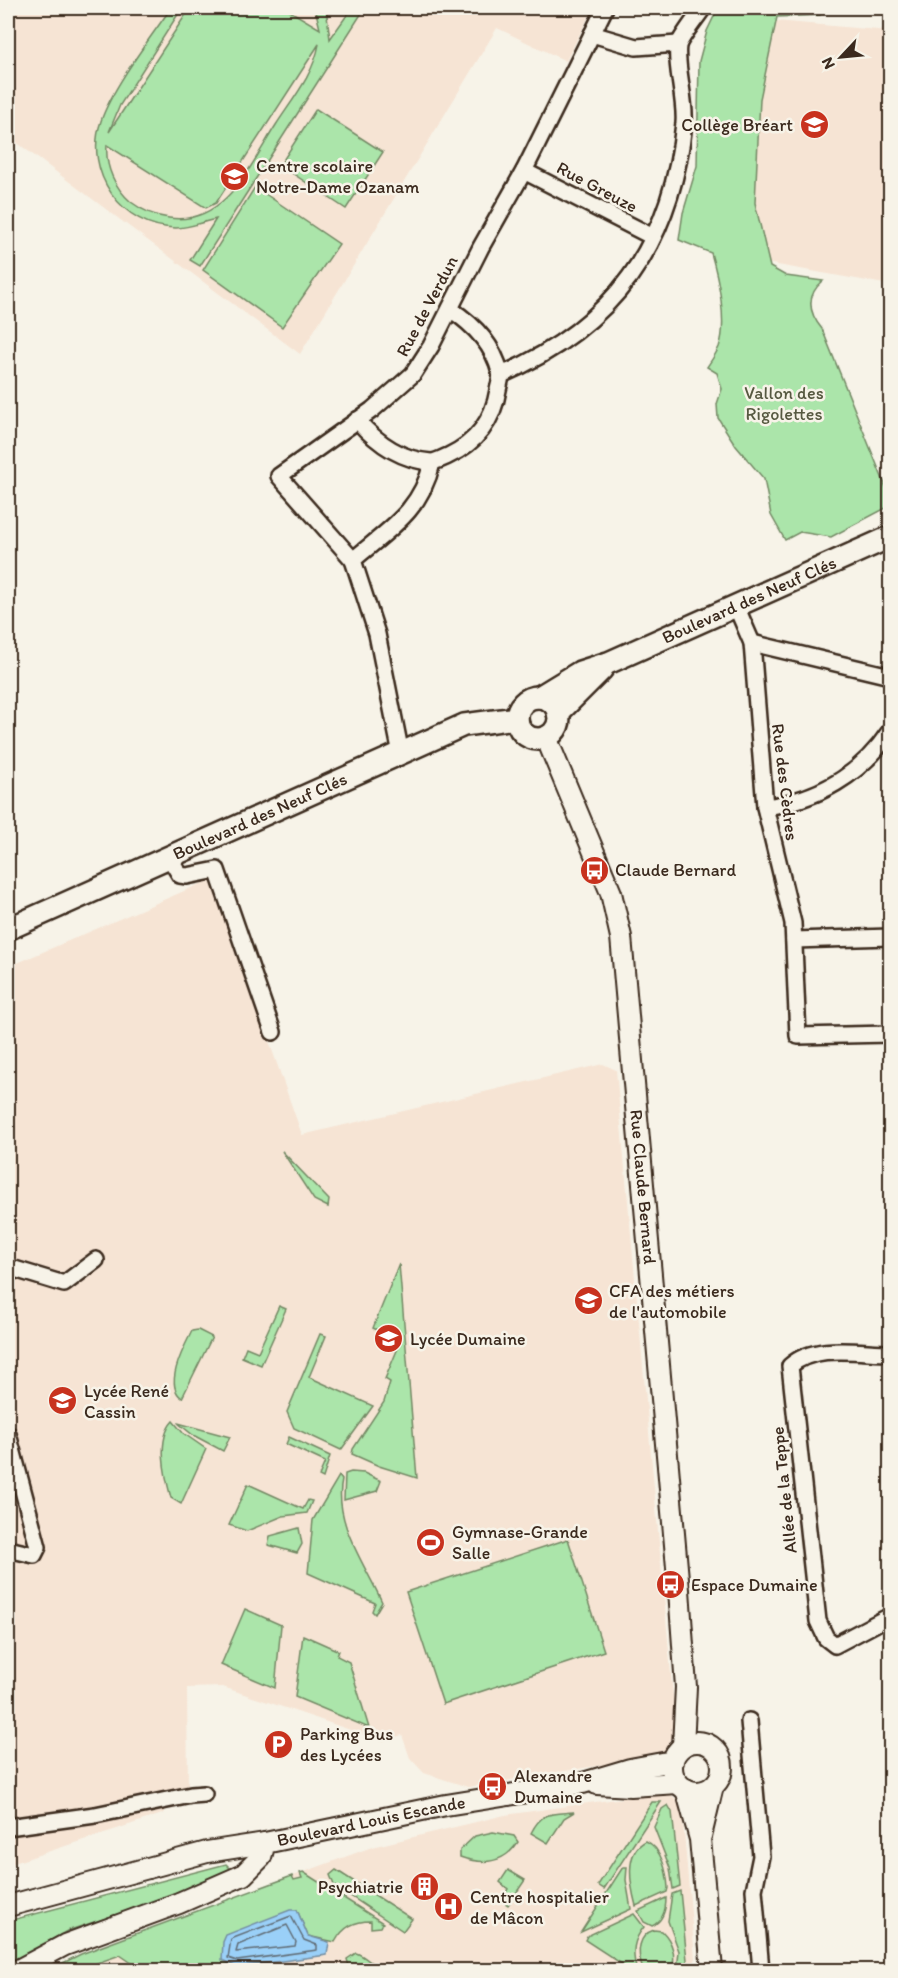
<svg xmlns="http://www.w3.org/2000/svg" width="898" height="1978" font-family="Itim,sans-serif">
	<style>
		.built { fill: #f6e4d4 }
		.green { fill: #abe5aa; stroke: #738864; stroke-width: 1.5; fill-rule: evenodd }
		.water { fill: #9ad0f8; stroke: #748ea1; stroke-width: 1.5 }
		.lines { fill: none; stroke-linecap: round; stroke-linejoin: round }
		.shore { stroke: #616c75; stroke-width: 1.5 }
		.minor-casing { stroke: #3b2a1e; stroke-width: 20 }
		.tertiary-casing { stroke: #3b2a1e; stroke-width: 24 }
		.secondary-casing { stroke: #3b2a1e; stroke-width: 26 }
		.minor { stroke: #f7f3e8; stroke-width: 15 }
		.tertiary { stroke: #f7f3e8; stroke-width: 20 }
		.secondary { stroke: #f7f3e8; stroke-width: 21 }
		.labels { text-anchor: middle; stroke-width: 5; stroke-linejoin: round; paint-order: stroke }
		.poi-label { font-size: 18px; fill: #3b2a1e; stroke: #f7f3e8; text-anchor: start }
		.street-label { font-size: 18px; fill: #3b2a1e; stroke: #f7f3e8 }
		.park-label { font-size: 18px; fill: #575941; stroke: #f7f3e8 }
	</style>
	<rect width="100%" height="100%" fill="#f7f3e8"/>
	<filter id="ink" filterUnits="userSpaceOnUse"><feTurbulence type="fractalNoise" baseFrequency=".0167" numOctaves="2"/><feDisplacementMap in="SourceGraphic" scale="12" xChannelSelector="R" yChannelSelector="G"/><feConvolveMatrix kernelMatrix="1 2 1 2 8 2 1 2 1" color-interpolation-filters="sRGB"/></filter>
	<g filter="url(#ink)">
		<g class="built">
			<path d="M8 8H593L566 61 497 28 300 354 8 136Z"/>
			<path d="M764 20 890 31V285L727 256Z"/>
			<path d="M212 879 302 1135 603 1064 616 1070 676 1729 666 1750 639 1759 468 1787 424 1773 410 1758 402 1735 383 1741 223 1687 187 1688 188 1791 162 1814 8 1865V967Z"/>
			<path d="M658 1793H668L676 1799 682 1810 696 1970H49L81 1954 372 1847 505 1815Z"/>
		</g>
		<g class="green">
			<path d="M171 8H182L120 105 109 132 190 8H285L320 29 315 8H326L330 39 352 8H365L200 266 190 260 216 219C202 222 190 228 176 228 122 228 83 172 101 121 112 88 150 38 171 8ZM319 44C314 74 292 100 276 125 251 164 225 226 169 218 154 216 143 211 131 202 115 188 105 167 107 145L206 208 216 203Z"/>
			<path d="M718 8H821L820 15 777 17 760 99 755 203 770 267 786 276 823 281C805 296 809 313 822 329L890 497 886 508 831 537 800 532 785 540 771 515 764 479 736 446 718 418 717 404 722 389 717 373 707 367C711 361 716 354 719 347 728 323 718 277 711 253L679 240 683 213 697 166 699 61 707 31Z"/>
			<path d="M316 109 383 152 346 209 280 165Z"/>
			<path d="M255 187 339 244 282 327 203 270Z"/>
			<path d="M282 1151 329 1200 328 1207 314 1200Z"/>
			<path d="M399 1264 417 1478 379 1466 352 1454 353 1449 384 1402 390 1382 385 1379 401 1341 373 1328Z"/>
			<path d="M279 1306 286 1309 261 1365 242 1357 246 1347 258 1352Z"/>
			<path d="M198 1330 212 1337 182 1398C163 1385 184 1347 192 1331Z"/>
			<path d="M320 1334 326 1336 309 1377 373 1406 341 1450 294 1428 287 1412Z"/>
			<path d="M173 1421 183 1433 206 1449 181 1504 171 1498C165 1476 156 1439 173 1421Z"/>
			<path d="M178 1423 230 1437 223 1451 193 1435Z"/>
			<path d="M289 1437 330 1456 323 1478 319 1476 325 1462 286 1444Z"/>
			<path d="M351 1472 364 1473 381 1481 377 1491 344 1500 345 1474Z"/>
			<path d="M339 1476 342 1480C333 1522 365 1564 382 1602L375 1614 372 1611 375 1603 308 1573 313 1520Z"/>
			<path d="M248 1484 303 1509 308 1500 312 1501 307 1513 283 1516 247 1531 229 1525Z"/>
			<path d="M299 1528 302 1544 297 1553 268 1545 270 1536Z"/>
			<path d="M568 1539 604 1651 443 1704 406 1592Z"/>
			<path d="M245 1609 281 1625 275 1688 221 1665Z"/>
			<path d="M303 1635 339 1651 337 1656 349 1662 369 1728 295 1697Z"/>
			<path d="M652 1802H661L604 1889 598 1885Z"/>
			<path d="M668 1805 672 1812 680 1886 673 1889 670 1868 654 1827 662 1809Z"/>
			<path d="M574 1812 564 1818 548 1843 531 1833C542 1811 551 1814 574 1812Z"/>
			<path d="M493 1832 514 1836 518 1842C504 1864 483 1865 460 1857V1850L475 1836Z"/>
			<path d="M646 1841C662 1848 667 1873 668 1888L667 1892 636 1906C631 1887 623 1852 646 1841Z"/>
			<path d="M226 1864 232 1870 176 1895 67 1931 8 1965V1921Z"/>
			<path d="M623 1867H627L626 1880 631 1909 581 1932Z"/>
			<path d="M336 1870 412 1919 403 1931 334 1885 330 1875Z"/>
			<path d="M508 1870 525 1880 508 1905 501 1900 508 1889 500 1882Z"/>
			<path d="M303 1872 383 1923 381 1927 371 1928V1921C354 1921 343 1927 335 1942L308 1936 297 1910 227 1965 237 1967 262 1966 245 1970H142L120 1955 77 1970H49L81 1954 292 1876 294 1880 302 1878 300 1873Z"/>
			<path d="M680 1891 688 1970H677L679 1951 668 1921 672 1894Z"/>
			<path d="M666 1898C666 1909 663 1921 652 1926L644 1922 638 1911Z"/>
			<path d="M634 1914 644 1927C633 1940 632 1952 636 1968L631 1970 585 1940 587 1936Z"/>
			<path d="M654 1930 662 1931C673 1942 676 1955 672 1970H643L642 1967C637 1952 638 1935 654 1930Z"/>
			<path d="M356 1953C367 1956 374 1969 386 1970H350L347 1959Z"/>
		</g>
		<path class="water" d="M290 1910H297L308 1936 329 1942 327 1955 237 1967 222 1960 223 1942 226 1935Z"/>
		<g class="lines">
			<g class="shore">
				<path d="M291 1916 304 1940 317 1945V1950L237 1961 228 1958 231 1939Z"/>
				<path d="M287 1925 296 1942 295 1946 236 1952 238 1945Z"/>
			</g>
			<defs>
				<g id="minor">
					<path d="M592 34 636 47 678 44"/>
					<path d="M524 171 653 237"/>
					<path d="M501 375C613 327 672 244 684 123 686 100 675 65 678 46 680 38 698 16 703 8"/>
					<path d="M357 420C376 442 400 460 431 462 436 462 443 458 448 456 476 443 493 421 498 390 499 384 502 378 500 372 493 344 473 324 450 309"/>
					<path d="M353 560 279 476 372 410 413 374 431 346 481 247 524 171 605 8"/>
					<path d="M736 606 752 643 765 807 793 923 798 1036 890 1034"/>
					<path d="M752 643 890 676"/>
					<path d="M401 754 377 634 353 560C389 529 421 511 432 463"/>
					<path d="M765 807C817 800 861 775 890 731"/>
					<path d="M169 857 180 875 187 876 217 870 273 1032"/>
					<path d="M794 940 890 937"/>
					<path d="M8 1267 64 1284 96 1260"/>
					<path d="M890 1353C859 1353 815 1343 790 1366L818 1621 826 1638 835 1645 890 1616"/>
					<path d="M8 1434 38 1547 34 1555 8 1549"/>
					<path d="M749 1721 761 1856 754 1890 761 1970"/>
					<path d="M8 1827 95 1815 191 1795 204 1794"/>
				</g>
				<g id="tertiary">
					<path id="s1" d="M546 737 611 893 621 937 679 1590 686 1687 683 1746"/>
					<circle cx="697" cy="1767" r="25"/>
					<path d="M597 1784 631 1786 678 1783"/>
					<path d="M686 1789 700 1839 712 1970"/>
					<path d="M701 1836 713 1786"/>
					<path d="M8 1906 207 1852 265 1843"/>
					<path id="s2" d="M18 1970 65 1945 179 1903 243 1875 261 1857 265 1843 446 1805 583 1783 630 1769 673 1761"/>
				</g>
				<g id="secondary">
					<path id="s3" d="M539 697 580 672 608 663 890 537"/>
					<circle cx="538" cy="718" r="21"/>
					<path d="M558 713 602 669"/>
					<path id="s4" d="M8 929 464 725 517 718"/>
				</g>
			</defs>
			<use href="#minor" class="minor-casing"/>
			<use href="#tertiary" class="tertiary-casing"/>
			<use href="#secondary" class="secondary-casing"/>
			<use href="#minor" class="minor"/>
			<use href="#tertiary" class="tertiary"/>
			<use href="#secondary" class="secondary"/>
		</g>
	</g>
	<defs>
		<symbol id="school-disc" viewBox="-11 -11 22 22"><circle r="9.5" fill="#c8321e" stroke="#f7f3e8"/><path d="M0-5L7-2L0 1L-7-2ZM-4 1L0 2.5L4 1V4Q0 6-4 4Z" fill="#fff"/></symbol>
		<symbol id="bus-disc" viewBox="-11 -11 22 22"><circle r="9.5" fill="#c8321e" stroke="#f7f3e8"/><path d="M-5-6H5V4H4V6H2V4H-2V6H-4V4H-5ZM-3.5-4V0h7V-4ZM-3.5 1.2v1.5H-2V1.2ZM2 1.2v1.5H3.5V1.2Z" fill="#fff"/></symbol>
		<symbol id="university-disc" viewBox="-11 -11 22 22"><circle r="9.5" fill="#c8321e" stroke="#f7f3e8"/><path d="M0-5L7-2L0 1L-7-2ZM-4 1L0 2.5L4 1V4Q0 6-4 4Z" fill="#fff"/></symbol>
		<symbol id="stadium-disc" viewBox="-11 -11 22 22"><circle r="9.5" fill="#c8321e" stroke="#f7f3e8"/><path d="M0-5a6.5 5 0 1 0 0 10a6.5 5 0 1 0 0-10ZM-3.5-1.8h7v3.6h-7Z" fill="#fff"/></symbol>
		<symbol id="parking-disc" viewBox="-11 -11 22 22"><circle r="9.5" fill="#c8321e" stroke="#f7f3e8"/><path d="M-3.5-5.5H1a3.5 3.5 0 0 1 0 7H-1V5.5H-3.5ZM-1-3.4V-.6H.8a1.4 1.4 0 0 0 0-2.8Z" fill="#fff"/></symbol>
		<symbol id="building-disc" viewBox="-11 -11 22 22"><circle r="9.5" fill="#c8321e" stroke="#f7f3e8"/><path d="M-4-6H4V6H1V3H-1V6H-4ZM-2.5-4.3h1.7v1.8h-1.7ZM.8-4.3h1.7v1.8H.8ZM-2.5-1h1.7V.8h-1.7ZM.8-1h1.7V.8H.8Z" fill="#fff"/></symbol>
		<symbol id="hospital-disc" viewBox="-11 -11 22 22"><circle r="9.5" fill="#c8321e" stroke="#f7f3e8"/><path d="M-5-5h3v3.5h4V-5h3V5h-3V1.5h-4V5h-3Z" fill="#fff"/></symbol>
	</defs>
	<g fill-rule="evenodd">
		<use href="#school-disc" x="798" y="108" width="33" height="33"/>
		<use href="#school-disc" x="218" y="160" width="33" height="33"/>
		<use href="#bus-disc" x="578" y="854" width="33" height="33"/>
		<use href="#university-disc" x="572" y="1284" width="33" height="33"/>
		<use href="#school-disc" x="372" y="1322" width="33" height="33"/>
		<use href="#school-disc" x="46" y="1384" width="33" height="33"/>
		<use href="#stadium-disc" x="414" y="1526" width="33" height="33"/>
		<use href="#bus-disc" x="654" y="1568" width="33" height="33"/>
		<use href="#parking-disc" x="262" y="1728" width="33" height="33"/>
		<use href="#bus-disc" x="476" y="1770" width="33" height="33"/>
		<use href="#building-disc" x="408" y="1870" width="33" height="33"/>
		<use href="#hospital-disc" x="432" y="1890" width="33" height="33"/>
	</g>
	<g class="labels">
		<g class="poi-label">
			<text x="793" y="131" text-anchor="end">Collège Bréart</text>
			<text x="256" y="172">Centre scolaire<tspan x="256" dy="21">Notre-Dame Ozanam</tspan></text>
			<text x="615" y="876">Claude Bernard</text>
			<text x="609" y="1297">CFA des métiers<tspan x="609" dy="21">de l'automobile</tspan></text>
			<text x="410" y="1345">Lycée Dumaine</text>
			<text x="84" y="1397">Lycée René<tspan x="84" dy="21">Cassin</tspan></text>
			<text x="452" y="1538">Gymnase-Grande<tspan x="452" dy="21">Salle</tspan></text>
			<text x="691" y="1591">Espace Dumaine</text>
			<text x="300" y="1740">Parking Bus<tspan x="300" dy="21">des Lycées</tspan></text>
			<text x="514" y="1782">Alexandre<tspan x="514" dy="21">Dumaine</tspan></text>
			<text x="403" y="1893" text-anchor="end">Psychiatrie</text>
			<text x="470" y="1903">Centre hospitalier<tspan x="470" dy="21">de Mâcon</tspan></text>
		</g>
		<g class="street-label">
			<text transform="translate(597 187) rotate(28)" y="6">Rue Greuze</text>
			<text transform="translate(427 306) rotate(-62)" y="6">Rue de Verdun</text>
			<text dy="6" stroke="none"><textPath href="#s3" startOffset="232">Boulevard des Neuf Clés</textPath></text>
			<text transform="translate(785 782) rotate(83)" y="6">Rue des Cèdres</text>
			<text dy="6" stroke="none"><textPath href="#s4" startOffset="276">Boulevard des Neuf Clés</textPath></text>
			<text dy="6" stroke="none"><textPath href="#s1" startOffset="465">Rue Claude Bernard</textPath></text>
			<text transform="translate(784 1490) rotate(-96)" y="6">Allée de la Teppe</text>
			<text dy="6" stroke="none"><textPath href="#s2" startOffset="393">Boulevard Louis Escande</textPath></text>
		</g>
		<g class="park-label">
			<text x="784" y="399">Vallon des<tspan x="784" dy="21">Rigolettes</tspan></text>
		</g>
	</g>
	<rect width="898" height="1978" fill="none" stroke="#f7f3e8" stroke-width="30"/>
	<rect x="15" y="15" width="868" height="1948" fill="none" stroke="#3b2a1e" stroke-width="2" filter="url(#ink)"/>
	<g transform="translate(841 57) rotate(244)" stroke="#f7f3e8" stroke-width="4.5" paint-order="stroke">
	<path d="M0-4.5L10 22L0 15L-10 22Z" fill="#3b2a1e"/>
	<text y="-9" font-size="16" font-weight="bold" text-anchor="middle" fill="#3b2a1e">N</text>
	</g>
</svg>
